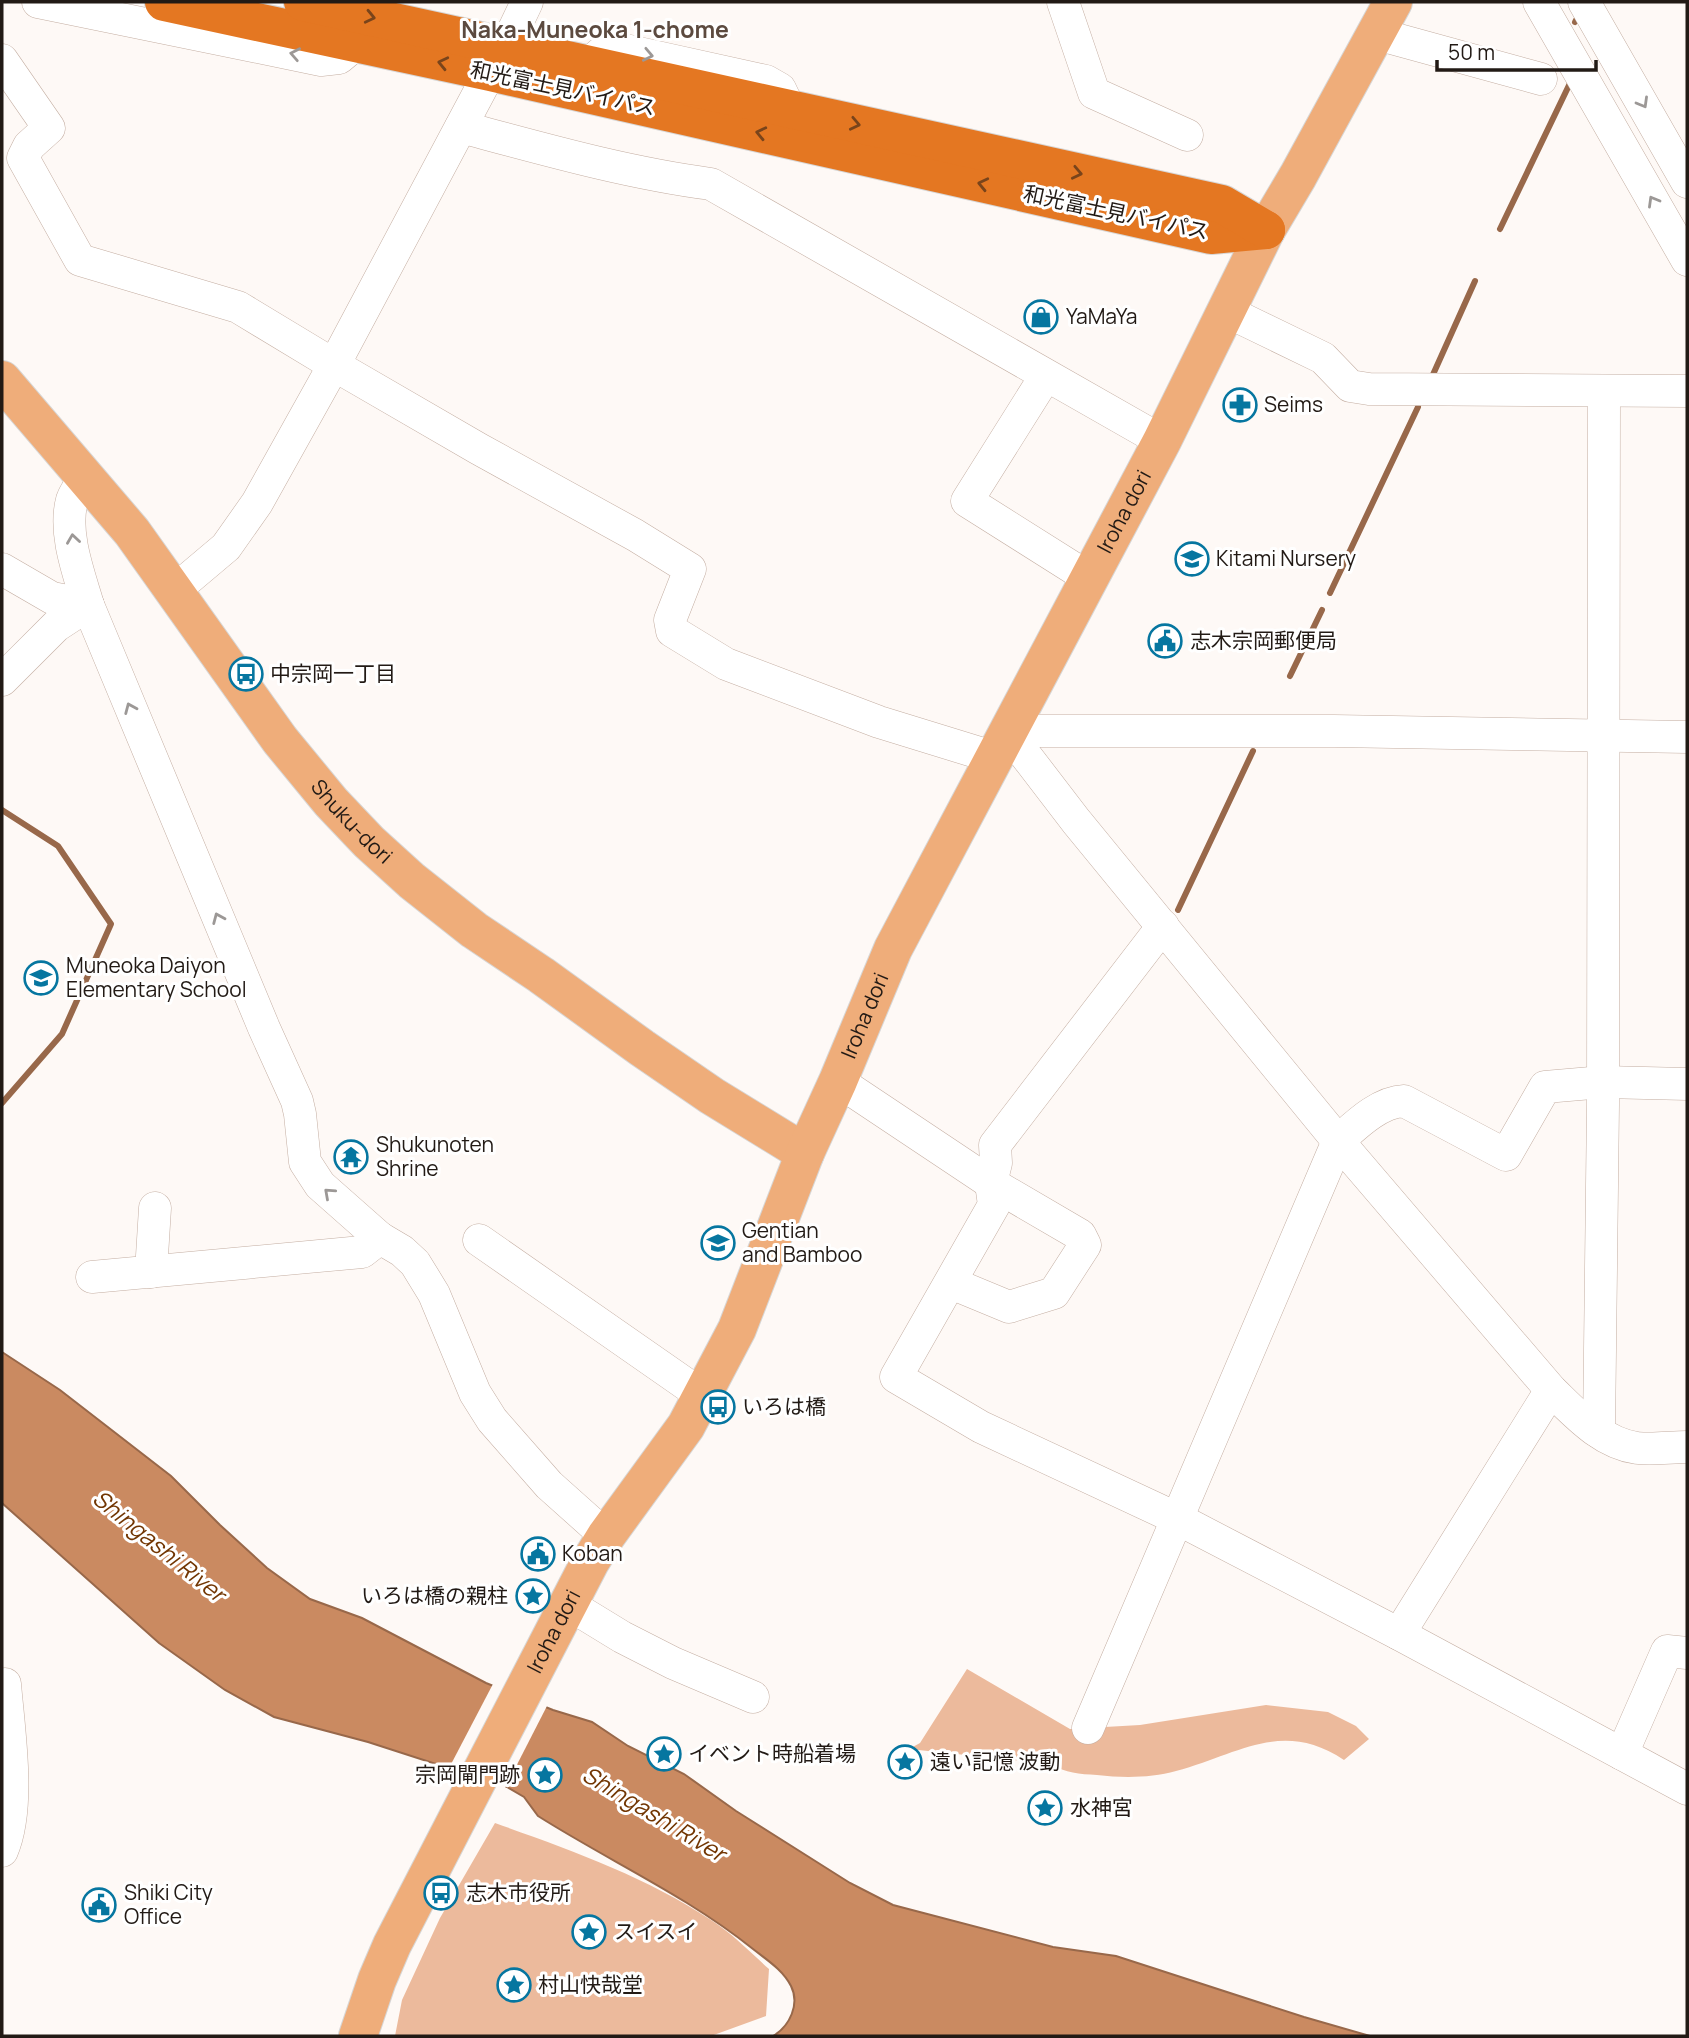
<svg xmlns="http://www.w3.org/2000/svg" width="1689" height="2038" font-family="Manrope,'Noto Sans JP',sans-serif">
	<style>
		.green { fill: #ecba9c }
		.water { fill: #ca8a61; stroke: #98684a; stroke-width: 2 }
		.pier { fill: #fef9f6 }
		.lines { fill: none; stroke-linecap: round; stroke-linejoin: round }
		.stream { stroke: #98684a; stroke-width: 6 }
		.minor-casing { stroke: #c4aea2; stroke-width: 33 }
		.major-casing { stroke: #d7d6d5; stroke-width: 40 }
		.highway-casing { stroke: #d7d6d5; stroke-width: 40 }
		.minor { stroke: #fff; stroke-width: 32 }
		.major { stroke: #efad7a; stroke-width: 38 }
		.highway { stroke: #e47722; stroke-width: 38 }
		.oneway { stroke: #79441b }
		.oneway2 { stroke: #9c9896 }
		.labels { text-anchor: middle; stroke-width: 6; stroke-linejoin: round; paint-order: stroke }
		.street-label { font-size: 21px; fill: #221a15; stroke: #fff }
		.poi-label { font-size: 21px; fill: #221a15; stroke: #fff; text-anchor: start }
		.neighbourhood-label { font-size: 23px; font-weight: bold; fill: #5c4a3f; stroke: #fff }
		.water-label { font-size: 23px; font-style: italic; fill: #723603; stroke: #fff }
	</style>
	<rect width="100%" height="100%" fill="#fef9f6"/>
	<g class="green">
		<path d="M967 1669 1070 1729 1140 1725 1266 1705 1328 1712 1356 1726 1369 1739 1344 1760C1282 1719 1239 1754 1176 1771 1151 1778 1123 1778 1097 1775 1079 1774 1066 1773 1051 1764L909 1749 920 1743Z"/>
		<path d="M495 1823C568 1849 645 1876 711 1920 733 1934 750 1952 769 1969L766 2016 711 2036H395L402 2000 440 1918Z"/>
	</g>
	<path class="water" d="M2 1352 60 1390 171 1476 220 1525 267 1568 310 1599 362 1618 486 1683 553 1710 592 1722 628 1746 684 1774 736 1811 850 1883 893 1905 1053 1947 1116 1956 1304 2017 1370 2036H773C790 2026 800 2004 791 1986 783 1970 767 1960 753 1949 687 1896 609 1861 538 1816L524 1797 507 1787 368 1742 274 1717 225 1690 159 1643 2 1503Z"/>
	<path class="pier" d="M494 1682 548 1704 504 1790 448 1770Z"/>
	<g class="lines">
		<g class="stream">
			<path d="M1575 22 1576 20"/>
			<path d="M1500 229 1572 79"/>
			<path d="M1431 379 1475 281"/>
			<path d="M1330 593 1418 407"/>
			<path d="M1290 676 1322 610"/>
			<path d="M2 810 58 846 111 924 62 1034 2 1103"/>
			<path d="M1178 910 1253 751"/>
		</g>
		<defs>
			<g id="minor">
				<path d="M38 2 321 60 339 58 357 43"/>
				<path d="M1063 2 1094 93 1187 135"/>
				<path d="M1539 2 1687 260"/>
				<path d="M1584 2 1687 182"/>
				<path d="M1377 34 1541 79"/>
				<path d="M505 48 527 2"/>
				<path d="M2 60 49 128 29 146 23 158 80 260 238 307 334 365 479 449 635 535 690 569 670 620 672 631 726 664 879 722 996 758"/>
				<path d="M587 66 601 53 616 48 766 81 780 89 790 110"/>
				<path d="M461 127C543 149 627 173 711 184L1162 441"/>
				<path d="M1226 311 1323 358 1350 386 1369 389 1687 391"/>
				<path d="M1045 377 967 501 1089 578"/>
				<path d="M87 476C81 484 75 491 72 500 63 533 79 574 88 605L264 1028 297 1101 300 1114 305 1162 320 1185 380 1238 402 1251 415 1263 434 1294 475 1393 492 1420 549 1485 606 1536"/>
				<path d="M2 569 52 598 88 605"/>
				<path d="M175 590 226 547 257 503 334 365 490 72"/>
				<path d="M2 680 56 626 88 605"/>
				<path d="M1007 731 1076 821 1338 1141 1551 1390C1575 1413 1601 1443 1637 1448 1653 1450 1671 1447 1687 1447"/>
				<path d="M1007 731H1334L1687 737"/>
				<path d="M1163 926 995 1145 996 1163 991 1183 994 1205 896 1377 981 1427 1176 1518 1399 1634 1687 1789"/>
				<path d="M838 1081 991 1183 1080 1235 1085 1245 1054 1293 1009 1307 951 1283"/>
				<path d="M479 1240 703 1396"/>
				<path d="M151 1272 155 1208"/>
				<path d="M92 1277 362 1252 380 1238"/>
				<path d="M1599 1432 1603 1104 1604 392"/>
				<path d="M568 1604 622 1637 673 1663 753 1697"/>
				<path d="M1399 1634 1551 1390"/>
				<path d="M2 1688 5 1684C9 1732 21 1807 2 1851"/>
				<path d="M1088 1728 1338 1141C1356 1125 1379 1102 1404 1101L1506 1155 1545 1087 1603 1082 1687 1084"/>
				<path d="M1622 1754 1667 1651 1687 1653"/>
			</g>
			<g id="major">
				<path id="s1" d="M2 380 132 532 280 740 331 802 369 842 412 881 474 930 541 975 642 1048 712 1096 805 1153"/>
				<path id="s2" d="M358 2036 377 1980 392 1945 590 1562 606 1536 686 1426 737 1329 805 1153 838 1081 893 949 1162 441 1266 230 1298 176 1393 2"/>
			</g>
			<g id="highway">
				<path d="M164 2 490 72 1211 235 1266 230"/>
				<path d="M303 2 1222 204 1266 230"/>
			</g>
		</defs>
		<use href="#minor" class="minor-casing"/>
		<use href="#major" class="major-casing"/>
		<use href="#highway" class="highway-casing"/>
		<use href="#minor" class="minor"/>
		<use href="#major" class="major"/>
		<use href="#highway" class="highway"/>
	</g>
	<defs><path id="oneway-chevron" d="M-2-3.5L2.5 0L-2 3.5" fill="none" stroke-width="1.6" stroke-linecap="round" stroke-linejoin="round" transform="scale(1.75)"/></defs>
	<g class="oneway">
		<use href="#oneway-chevron" transform="translate(370 17) rotate(13)"/>
		<use href="#oneway-chevron" transform="translate(443 63) rotate(-167)"/>
		<use href="#oneway-chevron" transform="translate(855 124) rotate(12)"/>
		<use href="#oneway-chevron" transform="translate(761 133) rotate(-167)"/>
		<use href="#oneway-chevron" transform="translate(1077 173) rotate(12)"/>
		<use href="#oneway-chevron" transform="translate(983 184) rotate(-167)"/>
	</g>
	<g class="oneway2">
		<use href="#oneway-chevron" transform="translate(295 54) rotate(-169)"/>
		<use href="#oneway-chevron" transform="translate(648 55) rotate(12)"/>
		<use href="#oneway-chevron" transform="translate(1643 103) rotate(60)"/>
		<use href="#oneway-chevron" transform="translate(1653 201) rotate(-120)"/>
		<use href="#oneway-chevron" transform="translate(73 539) rotate(-98)"/>
		<use href="#oneway-chevron" transform="translate(130 708) rotate(-113)"/>
		<use href="#oneway-chevron" transform="translate(218 918) rotate(-113)"/>
		<use href="#oneway-chevron" transform="translate(329 1193) rotate(-138)"/>
	</g>
	<defs>
		<symbol id="shop-ring" viewBox="-11 -11 22 22"><circle r="9.5" fill="#fff" stroke="#0676a0" stroke-width="1.5"/><path d="M-5-2.5h2.3a2.7 3.5 0 0 1 5.4 0H5L5.5 6h-11ZM-1.5-2.5h3a1.5 2.3 0 0 0-3 0Z" fill="#0676a0"/></symbol>
		<symbol id="pharmacy-ring" viewBox="-11 -11 22 22"><circle r="9.5" fill="#fff" stroke="#0676a0" stroke-width="1.5"/><path d="M-2-6h4v4h4v4h-4v4h-4v-4h-4v-4h4Z" fill="#0676a0"/></symbol>
		<symbol id="school-ring" viewBox="-11 -11 22 22"><circle r="9.5" fill="#fff" stroke="#0676a0" stroke-width="1.5"/><path d="M0-5L7-2L0 1L-7-2ZM-4 1L0 2.5L4 1V4Q0 6-4 4Z" fill="#0676a0"/></symbol>
		<symbol id="civic-ring" viewBox="-11 -11 22 22"><circle r="9.5" fill="#fff" stroke="#0676a0" stroke-width="1.5"/><path d="M-.6-6.5H3V-4.5H.6V-3L4-1V1h2V6H-6V1h2V-1L-.6-3ZM-1.2 2.5V6h2.4V2.5Z" fill="#0676a0"/></symbol>
		<symbol id="bus-ring" viewBox="-11 -11 22 22"><circle r="9.5" fill="#fff" stroke="#0676a0" stroke-width="1.5"/><path d="M-5-6H5V4H4V6H2V4H-2V6H-4V4H-5ZM-3.5-4V0h7V-4ZM-3.5 1.2v1.5H-2V1.2ZM2 1.2v1.5H3.5V1.2Z" fill="#0676a0"/></symbol>
		<symbol id="temple-ring" viewBox="-11 -11 22 22"><circle r="9.5" fill="#fff" stroke="#0676a0" stroke-width="1.5"/><path d="M0-6L5-2H3V0L6.5 2.5H4V6H1.5V3h-3V6H-4V2.5H-6.5L-3 0V-2H-5Z" fill="#0676a0"/></symbol>
		<symbol id="sight-ring" viewBox="-11 -11 22 22"><circle r="9.5" fill="#fff" stroke="#0676a0" stroke-width="1.5"/><path d="M0-6L1.8-2.2L6-1.7L2.9 1.2L3.7 5.4L0 3.3L-3.7 5.4L-2.9 1.2L-6-1.7L-1.8-2.2Z" fill="#0676a0"/></symbol>
	</defs>
	<g fill-rule="evenodd">
		<use href="#shop-ring" x="1022" y="298" width="38" height="38"/>
		<use href="#pharmacy-ring" x="1221" y="386" width="38" height="38"/>
		<use href="#school-ring" x="1173" y="540" width="38" height="38"/>
		<use href="#civic-ring" x="1146" y="622" width="38" height="38"/>
		<use href="#bus-ring" x="227" y="655" width="38" height="38"/>
		<use href="#school-ring" x="22" y="959" width="38" height="38"/>
		<use href="#temple-ring" x="332" y="1138" width="38" height="38"/>
		<use href="#school-ring" x="699" y="1224" width="38" height="38"/>
		<use href="#bus-ring" x="699" y="1388" width="38" height="38"/>
		<use href="#civic-ring" x="519" y="1535" width="38" height="38"/>
		<use href="#sight-ring" x="514" y="1577" width="38" height="38"/>
		<use href="#sight-ring" x="645" y="1735" width="38" height="38"/>
		<use href="#sight-ring" x="886" y="1743" width="38" height="38"/>
		<use href="#sight-ring" x="526" y="1756" width="38" height="38"/>
		<use href="#sight-ring" x="1026" y="1789" width="38" height="38"/>
		<use href="#bus-ring" x="422" y="1874" width="38" height="38"/>
		<use href="#civic-ring" x="80" y="1886" width="38" height="38"/>
		<use href="#sight-ring" x="570" y="1913" width="38" height="38"/>
		<use href="#sight-ring" x="495" y="1966" width="38" height="38"/>
	</g>
	<g class="labels">
		<g class="street-label">
			<text transform="translate(563 89) rotate(12)" y="7">和光富士見バイパス</text>
			<text transform="translate(1116 213) rotate(12)" y="7">和光富士見バイパス</text>
			<text dy="7" stroke="none"><textPath href="#s2" startOffset="1710">Iroha dori</textPath></text>
			<text dy="7" stroke="none"><textPath href="#s1" startOffset="564">Shuku-dori</textPath></text>
			<text dy="7" stroke="none"><textPath href="#s2" startOffset="1143">Iroha dori</textPath></text>
			<text dy="7" stroke="none"><textPath href="#s2" startOffset="450">Iroha dori</textPath></text>
		</g>
		<g class="poi-label">
			<text x="1066" y="324">YaMaYa</text>
			<text x="1264" y="412">Seims</text>
			<text x="1216" y="566">Kitami Nursery</text>
			<text x="1190" y="648">志木宗岡郵便局</text>
			<text x="270" y="681">中宗岡一丁目</text>
			<text x="66" y="973">Muneoka Daiyon<tspan x="66" dy="24">Elementary School</tspan></text>
			<text x="376" y="1152">Shukunoten<tspan x="376" dy="24">Shrine</tspan></text>
			<text x="742" y="1238">Gentian<tspan x="742" dy="24">and Bamboo</tspan></text>
			<text x="742" y="1414">いろは橋</text>
			<text x="562" y="1561">Koban</text>
			<text x="508" y="1603" text-anchor="end">いろは橋の親柱</text>
			<text x="688" y="1761">イベント時船着場</text>
			<text x="930" y="1769">遠い記憶 波動</text>
			<text x="520" y="1782" text-anchor="end">宗岡閘門跡</text>
			<text x="1070" y="1815">水神宮</text>
			<text x="124" y="1900">Shiki City<tspan x="124" dy="24">Office</tspan></text>
			<text x="466" y="1900">志木市役所</text>
			<text x="614" y="1939">スイスイ</text>
			<text x="538" y="1992">村山快哉堂</text>
		</g>
		<g class="neighbourhood-label">
			<text x="595" y="38">Naka-Muneoka 1-chome</text>
		</g>
		<g class="water-label">
			<text transform="translate(159 1546) rotate(39)" y="8">Shingashi River</text>
			<text transform="translate(654 1814) rotate(31)" y="8">Shingashi River</text>
		</g>
	</g>
	<rect width="1689" height="2038" fill="none" stroke="#221a15" stroke-width="7"/>
	<path d="M1437 60v10h159v-10" fill="none" stroke="#221a15" stroke-width="3.5"/>
	<text x="1448" y="60" font-size="21" fill="#221a15" stroke="#ffffff" stroke-width="5" paint-order="stroke">50 m</text>
</svg>
